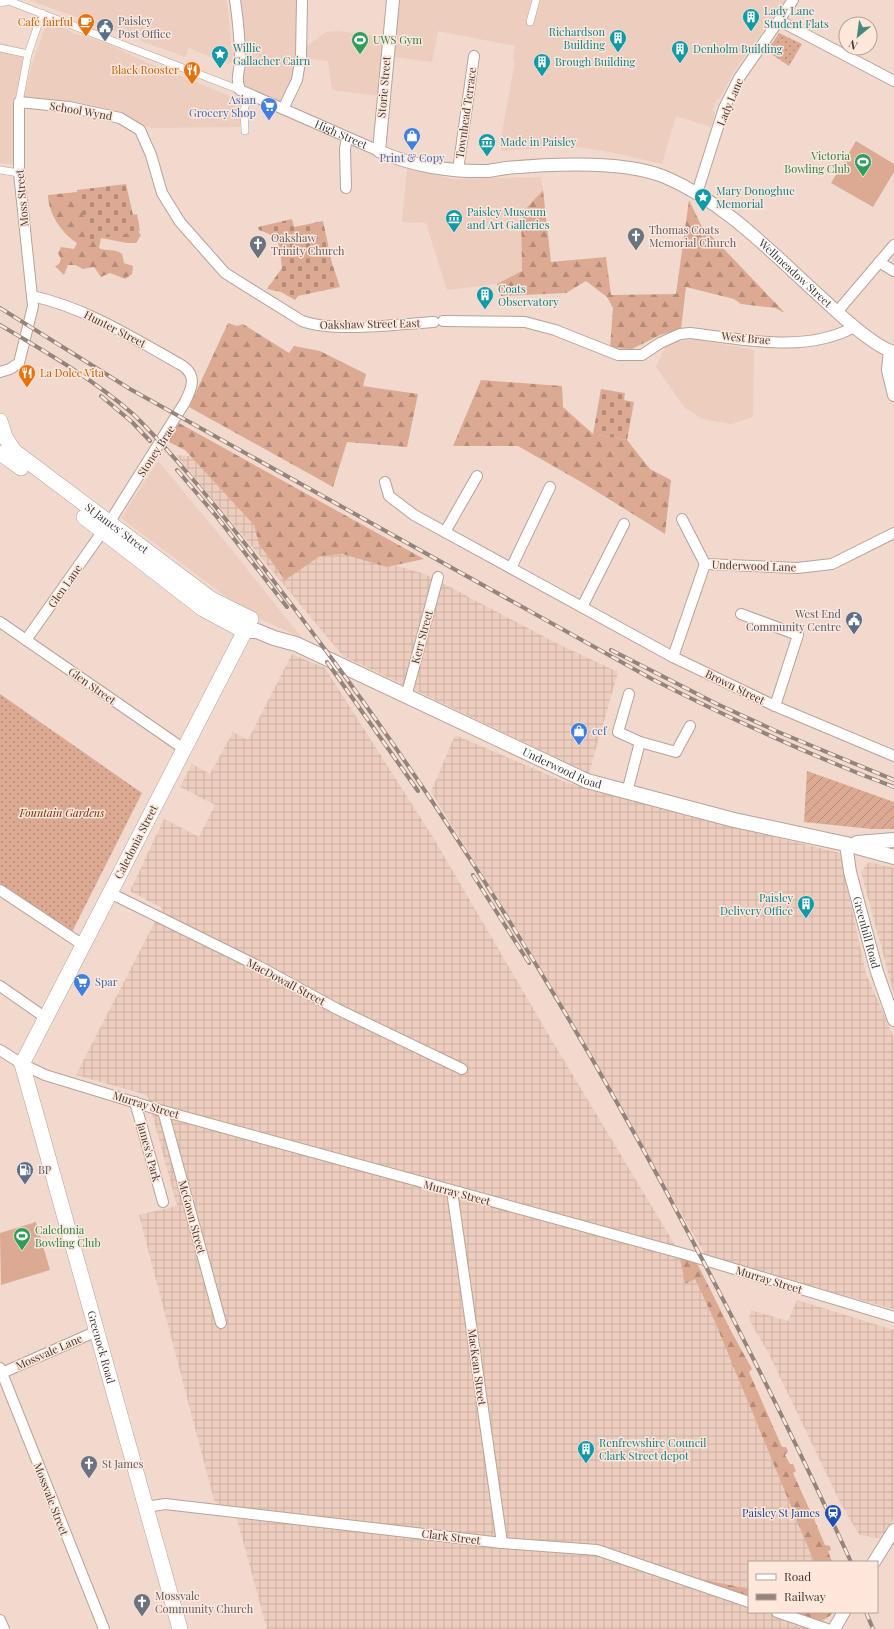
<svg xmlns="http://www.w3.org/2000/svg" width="894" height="1629" font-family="'Playfair Display',serif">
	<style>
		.built { fill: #eccdbe }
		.industrial { fill: url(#industrial-grid) }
		.grass { fill: url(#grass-dots) }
		.forest { fill: url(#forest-firs) }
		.cemetery { fill: url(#cemetery-stones) }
		.garden { fill: url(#garden-furrows) }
		.pitch { fill: #dcaa92 }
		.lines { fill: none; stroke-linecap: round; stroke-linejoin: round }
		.pedestrian-casing { stroke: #b9a298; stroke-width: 8 }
		.minor-casing { stroke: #b9a298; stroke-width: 12 }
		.tertiary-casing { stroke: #b9a298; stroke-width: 14 }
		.secondary-casing { stroke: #b9a298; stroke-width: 16 }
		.primary-casing { stroke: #b9a298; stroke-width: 16 }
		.pedestrian { stroke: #fff; stroke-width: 7 }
		.minor { stroke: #fff; stroke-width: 10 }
		.tertiary { stroke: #fff; stroke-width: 12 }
		.secondary { stroke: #fff; stroke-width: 14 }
		.primary { stroke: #fff; stroke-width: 15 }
		.rail-casing { stroke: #94847c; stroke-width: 4 }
		.rail { stroke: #ffe7db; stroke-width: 2.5; stroke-dasharray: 8; stroke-linecap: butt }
		.labels { text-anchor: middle; stroke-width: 3; stroke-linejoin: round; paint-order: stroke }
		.culture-label { font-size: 11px; fill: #0d838f; stroke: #ffe7db; text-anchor: start }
		.service-label { font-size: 11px; fill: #4e5e75; stroke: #ffe7db; text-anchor: start }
		.food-label { font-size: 11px; fill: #c56008; stroke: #ffe7db; text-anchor: end }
		.leisure-label { font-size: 11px; fill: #27864d; stroke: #ffe7db; text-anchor: start }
		.street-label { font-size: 11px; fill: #433a35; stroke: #ffe7db }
		.shop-label { font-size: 11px; fill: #366cbe; stroke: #ffe7db; text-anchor: start }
		.worship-label { font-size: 11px; fill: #5b616d; stroke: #ffe7db; text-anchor: start }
		.park-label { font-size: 11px; font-style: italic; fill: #6a2c05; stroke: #ffe7db }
		.transit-label { font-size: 11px; fill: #164399; stroke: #ffe7db; text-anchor: end }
	</style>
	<defs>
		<pattern id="industrial-grid" width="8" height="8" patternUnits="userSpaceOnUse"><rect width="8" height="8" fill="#eccdbe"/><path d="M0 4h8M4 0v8" fill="none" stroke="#ccb1a4"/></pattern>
		<pattern id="grass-dots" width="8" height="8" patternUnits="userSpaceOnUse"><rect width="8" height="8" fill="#dcaa92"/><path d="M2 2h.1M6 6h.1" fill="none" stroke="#b48b78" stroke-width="1.8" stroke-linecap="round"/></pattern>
		<pattern id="forest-firs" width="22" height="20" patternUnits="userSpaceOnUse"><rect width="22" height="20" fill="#dcaa92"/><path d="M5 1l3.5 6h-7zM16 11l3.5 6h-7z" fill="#b48b78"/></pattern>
		<pattern id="cemetery-stones" width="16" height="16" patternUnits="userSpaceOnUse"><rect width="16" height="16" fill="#dcaa92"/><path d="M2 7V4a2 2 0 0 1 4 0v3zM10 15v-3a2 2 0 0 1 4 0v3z" fill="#b48b78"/></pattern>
		<pattern id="garden-furrows" width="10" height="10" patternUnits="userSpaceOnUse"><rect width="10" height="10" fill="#dcaa92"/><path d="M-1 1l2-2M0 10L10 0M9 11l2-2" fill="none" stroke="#b48b78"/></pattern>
	</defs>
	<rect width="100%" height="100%" fill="#f1d9ce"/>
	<g class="built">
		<path d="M29 0H227L233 61 228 64 189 48 185 57Z"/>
		<path d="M238 0H298V65L285 105 243 85Z"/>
		<path d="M393 0H785L735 70 720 98 717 99 713 109 715 114 711 127 676 116 662 164 610 152 571 146 502 151 500 144 515 61 513 60 515 46 438 31 432 62 394 57 387 97 332 90 328 61 304 58 305 47 326 32 338 31 388 38Z"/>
		<path d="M49 23 71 31V33L88 37 115 47 143 61 238 99 241 104 240 127 150 128 114 112 22 104 32 64 46 24Z"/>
		<path d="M0 43 25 49 16 119 14 165 0 163Z"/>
		<path d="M407 169 453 179 541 177 543 190 521 214 522 271 497 284 447 290 426 223 402 222Z"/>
		<path d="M695 339 754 350 753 417 731 424 703 419 685 408 656 367 667 343Z"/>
		<path d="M158 461 228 545 302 638 249 614 121 518Z"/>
	</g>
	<g class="industrial">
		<path d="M176 455 199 457 352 553 425 574 558 644 618 672 589 773 343 656Z"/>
		<path d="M292 654 325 668 434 839 551 1039 675 1245 682 1263 686 1283 695 1279 715 1322 814 1562H749V1612H830L823 1622 821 1629H267L237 1519 214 1500 139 1215 177 1206 147 1095 76 1075 162 908 130 891 164 819 199 837 215 805 180 787 192 764 210 774 233 732 248 740Z"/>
		<path d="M455 735 565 782 676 813 840 853 866 974 894 1038V1309L707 1258 530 950 431 792Z"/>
		<path d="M869 862 894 868V994L861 872Z"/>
		<path d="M797 1300 894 1330V1518L882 1539 860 1535 858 1533 840 1502 769 1354 749 1319 751 1310 788 1321Z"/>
	</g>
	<g class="grass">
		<path d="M779 33 802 44 789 66 767 51Z"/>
		<path d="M0 694 142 793 72 932 0 883Z"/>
	</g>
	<g class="forest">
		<path d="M105 189 141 235 136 243H127L101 238 99 248C107 252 115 248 122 254L124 263 133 266 132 274 125 279 110 273 101 277 94 267 83 269 75 265H68L64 275 55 266 59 264 61 259 58 253 61 247 74 249 77 243C62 234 48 213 48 195Z"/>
		<path d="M543 190 551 262 606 257 611 295 676 294 689 200 701 225 785 313 775 308 741 304 734 299 686 287 681 329 660 335 632 349 610 348 613 308 607 297 586 281 566 293 501 296 497 284 522 271 521 214Z"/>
		<path d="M228 323 237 326 243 324 289 353 294 346 320 351 366 374 363 386 418 394 407 447 347 442 333 487 189 407Z"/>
		<path d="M481 380 562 386 563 407 593 434 627 440 650 469 671 480 665 534 583 483 518 446H453Z"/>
		<path d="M179 423 424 559 387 567 343 554 320 556 285 580 259 544 254 525 185 450 167 441Z"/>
		<path d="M680 1258 697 1263 731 1331 752 1369 749 1372 782 1447H786L788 1451 785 1455 790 1464H793L796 1471 793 1473 812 1515 818 1514 819 1518 814 1519 825 1545 830 1546 831 1550 828 1551 832 1562H814L715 1322 695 1279 685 1284Z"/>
		<path d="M705 1580 749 1589V1597L703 1581Z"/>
		<path d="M793 1612H833C823 1627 807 1617 793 1612Z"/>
	</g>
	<g class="cemetery">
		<path d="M126 184 133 215 137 214 140 231 85 241 86 226 77 190Z"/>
		<path d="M292 219 294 227 323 221 332 263 340 287 298 296 295 300 281 292 267 289 282 268C279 245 283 238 259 230L258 227Z"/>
		<path d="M601 389 625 393 624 400 634 402 627 440 593 434Z"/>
	</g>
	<path class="garden" d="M807 771 894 802V829H872L804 822Z"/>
	<g class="pitch">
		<path d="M856 141 894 164V172L873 207 831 183Z"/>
		<path d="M36 1222 50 1270 1 1285 0 1233Z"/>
	</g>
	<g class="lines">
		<defs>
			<g id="pedestrian">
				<path d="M0 3 9 1 240 90"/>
				<path d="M530 22 536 0"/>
				<path d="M0 48 28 54"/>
				<path d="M19 102 28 54 42 13"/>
				<path d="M245 131 244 111 248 94"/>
				<path d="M0 170 19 173"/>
			</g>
			<g id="minor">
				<path id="s1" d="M235 0C238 20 240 40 240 60 240 72 235 77 240 90L379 151"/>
				<path d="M780 21 894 81"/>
				<path d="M283 109 297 80 301 56 302 0"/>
				<path d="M458 170 474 56"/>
				<path d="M346 188 345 149 347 138"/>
				<path d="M697 193 724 108 739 78 793 0"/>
				<path d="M879 262 894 271"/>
				<path d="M32 296C87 308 135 339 183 366 197 376 192 388 185 402L109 523"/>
				<path d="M837 312 894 245"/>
				<path d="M443 321 525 322 555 330 618 355H642L660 343 680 334 690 333C742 339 805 354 854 327"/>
				<path d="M0 372 10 369 19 363 33 306 19 173V102L69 107 120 118 140 130 151 155 162 193 180 222 225 273 302 321C335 333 398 324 434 322"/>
				<path d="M385 482 389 496 414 515 673 657 775 706 894 756"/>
				<path d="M682 519 705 564 797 568 832 564 894 533"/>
				<path d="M445 532 477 476"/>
				<path d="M511 568 550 487"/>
				<path d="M582 607 624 524"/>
				<path d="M741 614 798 635 775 706"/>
				<path d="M0 622 184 749"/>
				<path d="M26 640 103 531"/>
				<path d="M673 657 705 564"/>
				<path d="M406 697 438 577"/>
				<path d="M640 742 676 752 690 726"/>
				<path d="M627 792 640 742 618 732 629 694"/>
				<path d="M0 890 83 945"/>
				<path d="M110 893 260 967 337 1009 462 1069"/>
				<path d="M0 986 46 1018"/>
				<path d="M0 1050 22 1064 45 1075 163 1111 688 1255 894 1317"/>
				<path d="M135 1102 163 1202"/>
				<path d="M163 1111 221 1323"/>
				<path d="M452 1191 502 1543"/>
				<path d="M0 1368 104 1629"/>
				<path d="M2 1373 97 1331"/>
				<path d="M146 1507 165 1504 502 1543 597 1550 749 1602"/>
				<path d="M777 1612 827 1629"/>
				<path d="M0 1620 4 1629"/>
			</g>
			<g id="tertiary">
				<path id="s2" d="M393 0 379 151C411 166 452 172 488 171 494 170 500 169 506 168 550 164 624 160 665 177 726 203 773 254 822 298 838 313 874 347 894 352"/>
				<path d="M890 351 888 370 894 395"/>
				<path id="s3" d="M846 844 850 872 877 972 894 1020"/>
				<path d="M874 1562 894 1530"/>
				<path d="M834 1629 844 1612"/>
			</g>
			<g id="secondary">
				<path id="s4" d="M244 631H257L274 638 296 644 587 781 734 820 846 844 894 857"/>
				<path d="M857 843 894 840"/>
			</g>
			<g id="primary">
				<path id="s5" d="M0 421 5 437 14 451 211 599 251 619 22 1064 180 1629"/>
				<path d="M0 453 21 468"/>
				<path d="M84 517 203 609 244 631"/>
			</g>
		</defs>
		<use href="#pedestrian" class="pedestrian-casing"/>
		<use href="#minor" class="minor-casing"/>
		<use href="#tertiary" class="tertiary-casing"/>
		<use href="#secondary" class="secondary-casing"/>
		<use href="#primary" class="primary-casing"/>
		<use href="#pedestrian" class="pedestrian"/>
		<use href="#minor" class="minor"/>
		<use href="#tertiary" class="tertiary"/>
		<use href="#secondary" class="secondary"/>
		<use href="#primary" class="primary"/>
		<defs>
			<g id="rail">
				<path d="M0 308 130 389 652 679C731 719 811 756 894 787"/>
				<path d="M0 325C46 352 93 379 133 414 151 431 168 451 185 470 234 527 276 584 321 644 451 818 564 1003 667 1193 732 1314 794 1437 851 1562"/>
				<path d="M101 396 132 422 150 441"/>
				<path d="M177 470 217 517 287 607"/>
				<path d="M611 650 717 704 776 731 894 780"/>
				<path d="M327 662 418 791"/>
				<path d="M473 875 529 963"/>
				<path d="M866 1612 873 1629"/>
			</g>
		</defs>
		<use href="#rail" class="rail-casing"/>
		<use href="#rail" class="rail"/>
	</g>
	<defs>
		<symbol id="building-pin" viewBox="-11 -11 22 30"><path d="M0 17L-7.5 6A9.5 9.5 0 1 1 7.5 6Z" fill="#0f9aa8" stroke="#ffe7db"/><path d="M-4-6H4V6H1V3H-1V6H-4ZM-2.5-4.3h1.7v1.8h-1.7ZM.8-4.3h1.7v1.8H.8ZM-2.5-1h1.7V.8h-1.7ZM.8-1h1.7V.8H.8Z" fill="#fff"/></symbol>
		<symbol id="cafe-pin" viewBox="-11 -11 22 30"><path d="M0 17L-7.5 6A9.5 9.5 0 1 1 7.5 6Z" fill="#e8710a" stroke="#ffe7db"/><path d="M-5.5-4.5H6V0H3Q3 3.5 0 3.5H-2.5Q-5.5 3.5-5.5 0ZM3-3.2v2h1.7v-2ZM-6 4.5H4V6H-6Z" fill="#fff"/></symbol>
		<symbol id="civic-pin" viewBox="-11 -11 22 30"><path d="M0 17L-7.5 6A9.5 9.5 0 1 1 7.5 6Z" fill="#5c6f8a" stroke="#ffe7db"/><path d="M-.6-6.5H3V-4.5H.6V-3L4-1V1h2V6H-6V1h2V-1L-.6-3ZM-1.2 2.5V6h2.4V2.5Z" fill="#fff"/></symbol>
		<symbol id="stadium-pin" viewBox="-11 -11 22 30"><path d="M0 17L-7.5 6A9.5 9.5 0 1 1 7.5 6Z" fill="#2e9e5b" stroke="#ffe7db"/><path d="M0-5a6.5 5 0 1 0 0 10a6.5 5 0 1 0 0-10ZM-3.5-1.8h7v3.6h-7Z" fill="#fff"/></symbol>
		<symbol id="sight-pin" viewBox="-11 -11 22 30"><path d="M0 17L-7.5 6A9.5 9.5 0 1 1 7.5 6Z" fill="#0f9aa8" stroke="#ffe7db"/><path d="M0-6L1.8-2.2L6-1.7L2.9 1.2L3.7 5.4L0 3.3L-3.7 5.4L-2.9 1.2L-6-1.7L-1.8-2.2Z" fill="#fff"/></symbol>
		<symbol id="restaurant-pin" viewBox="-11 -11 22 30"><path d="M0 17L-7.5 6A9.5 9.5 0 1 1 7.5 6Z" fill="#e8710a" stroke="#ffe7db"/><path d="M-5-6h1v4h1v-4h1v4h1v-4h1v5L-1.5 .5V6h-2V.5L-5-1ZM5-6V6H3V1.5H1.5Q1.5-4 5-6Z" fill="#fff"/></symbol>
		<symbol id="supermarket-pin" viewBox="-11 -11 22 30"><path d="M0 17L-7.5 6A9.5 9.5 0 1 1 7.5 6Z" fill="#3f7fe0" stroke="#ffe7db"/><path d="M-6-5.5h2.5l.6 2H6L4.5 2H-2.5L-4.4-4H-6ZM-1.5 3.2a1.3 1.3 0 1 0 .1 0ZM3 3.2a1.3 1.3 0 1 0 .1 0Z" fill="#fff"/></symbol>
		<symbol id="shop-pin" viewBox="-11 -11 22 30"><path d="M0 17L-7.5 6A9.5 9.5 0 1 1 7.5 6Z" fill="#3f7fe0" stroke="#ffe7db"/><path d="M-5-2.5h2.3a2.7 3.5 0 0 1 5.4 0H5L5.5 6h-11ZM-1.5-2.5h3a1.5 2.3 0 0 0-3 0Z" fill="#fff"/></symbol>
		<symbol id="museum-pin" viewBox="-11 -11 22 30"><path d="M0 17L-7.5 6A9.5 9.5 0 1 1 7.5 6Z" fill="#0f9aa8" stroke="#ffe7db"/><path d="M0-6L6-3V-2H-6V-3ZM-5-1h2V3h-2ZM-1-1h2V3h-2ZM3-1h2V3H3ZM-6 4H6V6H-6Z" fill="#fff"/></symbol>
		<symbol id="church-pin" viewBox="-11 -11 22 30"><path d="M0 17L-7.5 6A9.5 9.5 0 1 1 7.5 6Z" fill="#6b7280" stroke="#ffe7db"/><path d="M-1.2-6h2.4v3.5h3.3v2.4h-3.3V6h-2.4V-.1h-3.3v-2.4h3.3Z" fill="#fff"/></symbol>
		<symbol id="fuel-pin" viewBox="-11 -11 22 30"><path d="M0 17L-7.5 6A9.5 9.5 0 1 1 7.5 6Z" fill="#5c6f8a" stroke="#ffe7db"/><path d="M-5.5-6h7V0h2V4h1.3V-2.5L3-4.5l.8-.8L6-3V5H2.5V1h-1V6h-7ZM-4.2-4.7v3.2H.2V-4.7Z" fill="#fff"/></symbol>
		<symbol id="station-pin" viewBox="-11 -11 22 30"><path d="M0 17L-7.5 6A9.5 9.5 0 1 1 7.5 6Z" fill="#1a4fb4" stroke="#ffe7db"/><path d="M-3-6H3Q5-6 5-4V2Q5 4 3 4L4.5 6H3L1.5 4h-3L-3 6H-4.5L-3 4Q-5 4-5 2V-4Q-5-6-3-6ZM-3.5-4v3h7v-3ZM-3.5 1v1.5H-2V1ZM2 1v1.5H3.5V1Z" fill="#fff"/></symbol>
	</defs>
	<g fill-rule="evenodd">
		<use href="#building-pin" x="741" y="7" width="20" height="27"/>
		<use href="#cafe-pin" x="76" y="12" width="20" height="27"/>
		<use href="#civic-pin" x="95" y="17" width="20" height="27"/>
		<use href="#building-pin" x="608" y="28" width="20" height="27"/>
		<use href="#stadium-pin" x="350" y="30" width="20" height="27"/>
		<use href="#building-pin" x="670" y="39" width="20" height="27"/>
		<use href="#sight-pin" x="210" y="44" width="20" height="27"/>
		<use href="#building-pin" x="532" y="52" width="20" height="27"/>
		<use href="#restaurant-pin" x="182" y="60" width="20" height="27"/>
		<use href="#supermarket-pin" x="259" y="96" width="20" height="27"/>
		<use href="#shop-pin" x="402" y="126" width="20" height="27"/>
		<use href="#museum-pin" x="477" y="132" width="20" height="27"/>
		<use href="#stadium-pin" x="853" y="152" width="20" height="27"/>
		<use href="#sight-pin" x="693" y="187" width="20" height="27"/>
		<use href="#museum-pin" x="444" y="208" width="20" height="27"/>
		<use href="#church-pin" x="626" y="226" width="20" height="27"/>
		<use href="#church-pin" x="248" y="234" width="20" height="27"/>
		<use href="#building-pin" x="475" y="285" width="20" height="27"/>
		<use href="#restaurant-pin" x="17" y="363" width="20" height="27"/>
		<use href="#civic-pin" x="844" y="610" width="20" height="27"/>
		<use href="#shop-pin" x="569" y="721" width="20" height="27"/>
		<use href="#building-pin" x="796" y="894" width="20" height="27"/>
		<use href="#supermarket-pin" x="72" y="972" width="20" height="27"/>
		<use href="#fuel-pin" x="15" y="1160" width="20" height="27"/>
		<use href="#stadium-pin" x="12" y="1226" width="20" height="27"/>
		<use href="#building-pin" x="576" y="1439" width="20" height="27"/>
		<use href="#church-pin" x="79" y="1454" width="20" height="27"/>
		<use href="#station-pin" x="823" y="1503" width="20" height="27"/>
		<use href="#church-pin" x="132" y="1592" width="20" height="27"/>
	</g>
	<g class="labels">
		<g class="culture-label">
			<text x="764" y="15">Lady Lane<tspan x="764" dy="13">Student Flats</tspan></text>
			<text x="605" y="36" text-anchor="end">Richardson<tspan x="605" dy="13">Building</tspan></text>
			<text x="233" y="52">Willie<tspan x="233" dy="13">Gallacher Cairn</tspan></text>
			<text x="693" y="53">Denholm Building</text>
			<text x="555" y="66">Brough Building</text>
			<text x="500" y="146">Made in Paisley</text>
			<text x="716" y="195">Mary Donoghue<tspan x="716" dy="13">Memorial</tspan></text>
			<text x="467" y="216">Paisley Museum<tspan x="467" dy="13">and Art Galleries</tspan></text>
			<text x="498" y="293">Coats<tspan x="498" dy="13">Observatory</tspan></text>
			<text x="793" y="902" text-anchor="end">Paisley<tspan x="793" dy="13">Delivery Office</tspan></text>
			<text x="599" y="1447">Renfrewshire Council<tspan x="599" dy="13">Clark Street depot</tspan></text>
		</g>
		<g class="service-label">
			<text x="118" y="25">Paisley<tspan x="118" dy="13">Post Office</tspan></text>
			<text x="841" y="618" text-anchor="end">West End<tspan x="841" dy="13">Community Centre</tspan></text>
			<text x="38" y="1174">BP</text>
		</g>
		<g class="food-label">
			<text x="73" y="26">Café fairful</text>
			<text x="179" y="74">Black Rooster</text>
			<text x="40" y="377" text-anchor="start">La Dolce Vita</text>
		</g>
		<g class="leisure-label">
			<text x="373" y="44">UWS Gym</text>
			<text x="850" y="160" text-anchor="end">Victoria<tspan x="850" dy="13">Bowling Club</tspan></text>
			<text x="35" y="1234">Caledonia<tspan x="35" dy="13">Bowling Club</tspan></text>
		</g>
		<g class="street-label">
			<text transform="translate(384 87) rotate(-85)" y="4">Storie Street</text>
			<text transform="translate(730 102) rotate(-67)" y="4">Lady Lane</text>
			<text transform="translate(81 111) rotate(10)" y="4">School Wynd</text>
			<text transform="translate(466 113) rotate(-82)" y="4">Townhead Terrace</text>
			<text dy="4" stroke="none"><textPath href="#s1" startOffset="201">High Street</textPath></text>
			<text transform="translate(22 198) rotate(-95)" y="4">Moss Street</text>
			<text dy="4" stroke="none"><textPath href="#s2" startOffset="605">Wellmeadow Street</textPath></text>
			<text transform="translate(370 324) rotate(-1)" y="4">Oakshaw Street East</text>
			<text transform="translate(115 329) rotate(27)" y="4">Hunter Street</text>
			<text transform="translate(746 338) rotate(5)" y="4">West Brae</text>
			<text transform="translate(156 451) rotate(-57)" y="4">Stoney Brae</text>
			<text dy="4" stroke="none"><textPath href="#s5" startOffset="162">St James' Street</textPath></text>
			<text transform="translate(754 566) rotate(2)" y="4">Underwood Lane</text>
			<text transform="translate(65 586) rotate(-55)" y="4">Glen Lane</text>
			<text transform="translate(422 637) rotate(-75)" y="4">Kerr Street</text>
			<text transform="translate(92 686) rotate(35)" y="4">Glen Street</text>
			<text transform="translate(735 687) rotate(26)" y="4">Brown Street</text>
			<text dy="4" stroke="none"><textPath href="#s4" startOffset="348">Underwood Road</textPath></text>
			<text transform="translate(136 842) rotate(-63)" y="4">Caledonia Street</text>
			<text dy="4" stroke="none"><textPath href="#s3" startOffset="91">Greenhill Road</textPath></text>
			<text transform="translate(286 982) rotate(28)" y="4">MacDowall Street</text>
			<text transform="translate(146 1105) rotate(17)" y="4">Murray Street</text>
			<text transform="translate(149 1152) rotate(75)" y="4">James's Park</text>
			<text transform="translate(457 1193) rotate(15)" y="4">Murray Street</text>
			<text transform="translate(192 1217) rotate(75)" y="4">McGown Street</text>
			<text transform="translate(769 1280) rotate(17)" y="4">Murray Street</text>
			<text dy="4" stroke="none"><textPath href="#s5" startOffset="1119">Greenock Road</textPath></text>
			<text transform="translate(49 1352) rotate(-24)" y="4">Mossvale Lane</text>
			<text transform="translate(477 1367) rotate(82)" y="4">MacKean Street</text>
			<text transform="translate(51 1499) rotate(69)" y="4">Mossvale Street</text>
			<text transform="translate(451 1537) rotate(7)" y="4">Clark Street</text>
		</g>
		<g class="shop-label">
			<text x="256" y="104" text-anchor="end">Asian<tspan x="256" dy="13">Grocery Shop</tspan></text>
			<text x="412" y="162" text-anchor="middle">Print &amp; Copy</text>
			<text x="592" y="735">cef</text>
			<text x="95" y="986">Spar</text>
		</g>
		<g class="worship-label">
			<text x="649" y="234">Thomas Coats<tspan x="649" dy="13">Memorial Church</tspan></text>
			<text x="271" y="242">Oakshaw<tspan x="271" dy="13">Trinity Church</tspan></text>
			<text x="102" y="1468">St James</text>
			<text x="155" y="1600">Mossvale<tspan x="155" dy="13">Community Church</tspan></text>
		</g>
		<g class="park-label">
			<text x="62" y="817">Fountain Gardens</text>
		</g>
		<g class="transit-label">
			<text x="820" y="1517">Paisley St James</text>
		</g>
	</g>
	<rect x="748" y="1561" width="130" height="52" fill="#ffe7db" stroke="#b4a299"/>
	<rect x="756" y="1574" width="20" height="6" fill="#ffffff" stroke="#b4a299"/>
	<text x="784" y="1581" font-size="12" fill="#433a35">Road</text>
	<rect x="756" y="1594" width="20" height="6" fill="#94847c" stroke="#b4a299"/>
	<text x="784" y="1601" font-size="12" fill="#433a35">Railway</text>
	<g transform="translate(858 36) rotate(209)"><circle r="19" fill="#ffe7db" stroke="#b4a299"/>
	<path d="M0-3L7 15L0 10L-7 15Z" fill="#45897c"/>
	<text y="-6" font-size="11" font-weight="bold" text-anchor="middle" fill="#433a35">N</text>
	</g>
</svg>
